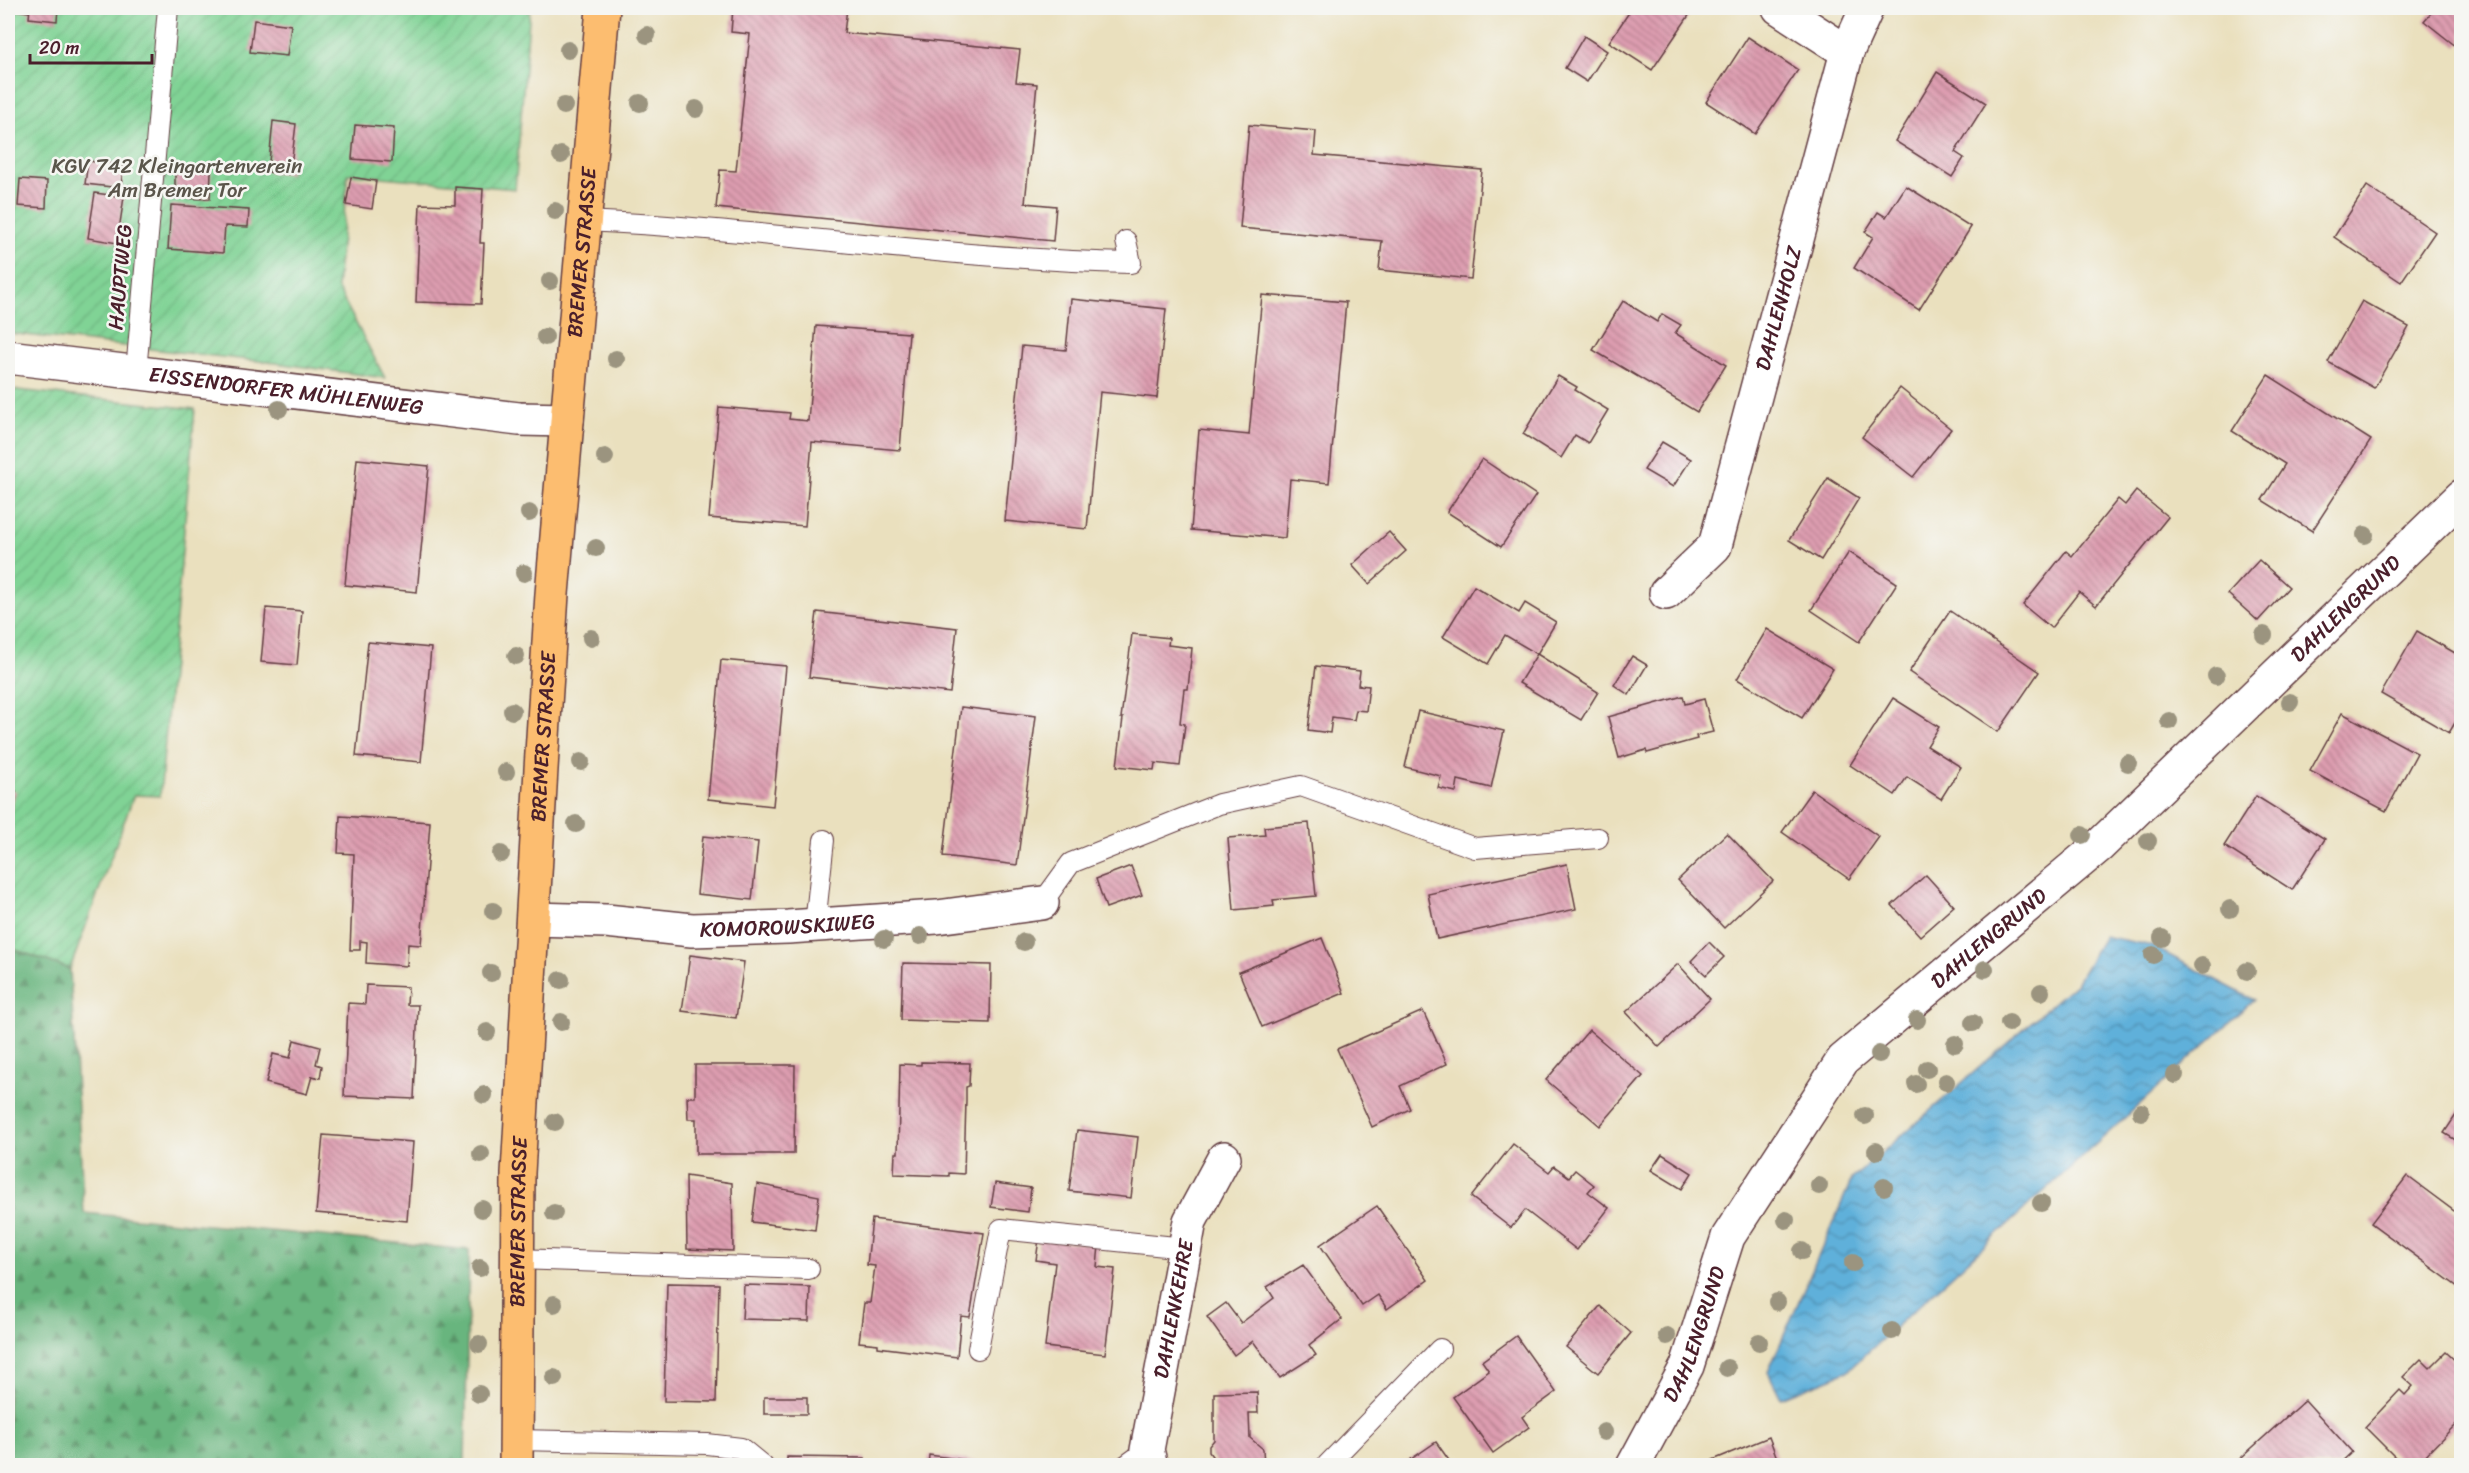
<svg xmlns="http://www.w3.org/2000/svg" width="2469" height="1473" font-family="Sriracha,sans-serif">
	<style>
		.forest { fill: url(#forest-firs); stroke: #596a54; stroke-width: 1.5 }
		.garden { fill: url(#garden-furrows); stroke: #657960; stroke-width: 1.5 }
		.water { fill: url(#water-waves); stroke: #546882; stroke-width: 1.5 }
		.building { fill: url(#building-back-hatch) }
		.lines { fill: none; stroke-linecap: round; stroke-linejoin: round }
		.service-casing { stroke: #623c41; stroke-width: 22 }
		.minor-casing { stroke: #623c41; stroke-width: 36 }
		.primary-casing { stroke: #623c41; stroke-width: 36 }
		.service { stroke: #fff; stroke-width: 20 }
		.minor { stroke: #fff; stroke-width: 33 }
		.primary { stroke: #fcbd6f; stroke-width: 33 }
		.tree { fill: #9b947f }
		.labels { text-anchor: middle; stroke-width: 5; stroke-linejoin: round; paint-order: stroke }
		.park-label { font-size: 21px; fill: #5a554b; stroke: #f6f6f2 }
		.street-label { font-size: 21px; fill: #4a1f2b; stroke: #f6f6f2 }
	</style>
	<defs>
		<pattern id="forest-firs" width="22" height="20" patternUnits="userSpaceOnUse" patternTransform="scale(1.5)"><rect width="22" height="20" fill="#68b57e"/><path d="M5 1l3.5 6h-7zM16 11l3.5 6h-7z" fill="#589367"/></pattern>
		<pattern id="garden-furrows" width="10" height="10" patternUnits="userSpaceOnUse" patternTransform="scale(1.5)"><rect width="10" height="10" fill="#80d395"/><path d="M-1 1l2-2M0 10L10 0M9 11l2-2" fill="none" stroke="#70b581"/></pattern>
		<pattern id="water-waves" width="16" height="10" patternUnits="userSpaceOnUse" patternTransform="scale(1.5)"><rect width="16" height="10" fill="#5fb0da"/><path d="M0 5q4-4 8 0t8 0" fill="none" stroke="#508fb1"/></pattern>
		<pattern id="building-back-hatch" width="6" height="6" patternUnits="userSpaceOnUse" patternTransform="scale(1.5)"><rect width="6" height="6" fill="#dd9db0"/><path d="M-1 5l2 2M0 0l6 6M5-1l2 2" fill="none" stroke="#b57f8f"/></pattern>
	</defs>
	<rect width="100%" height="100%" fill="#f6f6f2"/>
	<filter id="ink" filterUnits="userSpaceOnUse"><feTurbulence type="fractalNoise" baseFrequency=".0167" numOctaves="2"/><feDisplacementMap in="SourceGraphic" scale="12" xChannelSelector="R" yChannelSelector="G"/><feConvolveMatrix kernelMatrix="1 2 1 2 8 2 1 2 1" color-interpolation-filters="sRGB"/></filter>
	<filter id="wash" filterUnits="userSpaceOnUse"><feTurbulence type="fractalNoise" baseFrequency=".008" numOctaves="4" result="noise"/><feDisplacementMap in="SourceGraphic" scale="24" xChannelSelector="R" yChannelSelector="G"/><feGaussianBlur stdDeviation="1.35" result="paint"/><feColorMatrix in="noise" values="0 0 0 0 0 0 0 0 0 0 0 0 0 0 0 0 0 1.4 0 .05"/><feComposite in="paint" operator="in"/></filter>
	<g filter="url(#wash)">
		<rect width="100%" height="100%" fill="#eae0be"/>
		<path class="forest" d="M8 947 70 969 84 1213 469 1250 465 1465 8 1466Z"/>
		<g class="garden">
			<path d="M8 8H530L515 189 348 174 337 287 385 378 276 363 8 333Z"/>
			<path d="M8 389 195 409 160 796 134 795 70 969 8 947Z"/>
		</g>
		<path class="water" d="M2104 936 2152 946 2254 1000 1846 1372 1781 1398 1768 1372 1852 1179 2077 982Z"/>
		<g id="blocks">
			<g class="building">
				<path d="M8 8H29V12L8 9Z"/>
				<path d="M30 8H58L57 21 29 18Z"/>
				<path d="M733 8H847L844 33 1020 50 1016 82 1037 84 1025 203 1056 206 1053 241 716 208 720 170 736 171 750 34 731 32Z"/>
				<path d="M1632 8H1694L1652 70 1609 42Z"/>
				<path d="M2435 8H2462V41L2457 47 2424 21Z"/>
				<path d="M254 20 291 25 287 56 250 52Z"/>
				<path d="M1584 36 1607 51 1587 82 1565 68Z"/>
				<path d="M1748 37 1798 70 1755 134 1706 102Z"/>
				<path d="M1937 72 1986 103 1955 152 1964 158 1952 177 1895 141Z"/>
				<path d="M273 121 296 124 290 174 268 172Z"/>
				<path d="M355 125 394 128 392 162 352 159Z"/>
				<path d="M1249 125 1316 131 1314 155 1482 170 1471 279 1379 270 1382 241 1240 228Z"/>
				<path d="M8 146 13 147 10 177H8Z"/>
				<path d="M88 161 123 165 121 188 85 184Z"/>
				<path d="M175 171H211L210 199 175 198Z"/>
				<path d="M351 177 376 181 372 209 346 205Z"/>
				<path d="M20 179 47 181 46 208 18 206Z"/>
				<path d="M1906 186 1971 227 1919 310 1854 268 1873 237 1865 232 1878 212 1886 217Z"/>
				<path d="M2367 186 2435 232 2401 282 2334 237Z"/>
				<path d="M455 187 483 189 480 243H484L481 304 416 302 420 204 455 205Z"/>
				<path d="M95 193 124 197 117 243 88 238Z"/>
				<path d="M171 205 249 210 248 227 225 226 223 253 168 249Z"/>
				<path d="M1262 295 1346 302 1329 483 1290 479 1285 538 1191 530 1199 430 1249 435Z"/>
				<path d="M1071 299 1166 309 1157 398 1100 392 1087 529 1005 521 1022 346 1066 350Z"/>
				<path d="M1623 301 1657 322 1662 314 1681 325 1675 333 1726 365 1697 412 1593 350Z"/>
				<path d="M2362 301 2409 327 2374 388 2328 362Z"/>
				<path d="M816 326 909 333 900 450 812 442 805 526 709 518 719 407 790 413 789 419 808 421Z"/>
				<path d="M2268 375 2371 440 2312 531 2262 500 2285 464 2232 431Z"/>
				<path d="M1558 376 1577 387 1575 390 1608 410 1588 443 1575 435 1561 458 1523 434Z"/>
				<path d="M1900 388 1951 429 1913 477 1862 437Z"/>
				<path d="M1662 442 1691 459 1673 487 1644 470Z"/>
				<path d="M357 459 429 466 417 592 345 585Z"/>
				<path d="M1482 459 1536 495 1501 547 1447 512Z"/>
				<path d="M1828 478 1859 498 1821 560 1789 540Z"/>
				<path d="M2136 491 2168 517 2096 606 2079 592 2051 628 2023 605 2066 551 2072 556 2118 499 2125 505Z"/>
				<path d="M1389 532 1406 551 1369 584 1352 565Z"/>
				<path d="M1849 552 1897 583 1859 642 1811 610Z"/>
				<path d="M2259 560 2289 587 2258 621 2228 594Z"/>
				<path d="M1474 586 1519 613 1525 603 1556 622 1537 654 1505 635 1488 664 1443 637Z"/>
				<path d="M266 608 302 611 297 665 261 662Z"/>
				<path d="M1950 611 2039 672 1998 732 1909 672Z"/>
				<path d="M817 612 957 628 950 693 809 677Z"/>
				<path d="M1767 629 1833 669 1802 718 1737 679Z"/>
				<path d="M2417 631 2462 657V711L2449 733 2381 694Z"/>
				<path d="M1132 634 1169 638 1168 645 1192 648 1188 689H1184L1180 723 1185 724 1180 766 1155 763 1154 770 1117 766 1123 718H1121Z"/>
				<path d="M368 642 431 648 421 762 356 756Z"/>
				<path d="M1537 654 1598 692 1581 720 1519 683Z"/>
				<path d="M1632 656 1647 665 1629 695 1614 685Z"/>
				<path d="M721 660 786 666 773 806 708 799Z"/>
				<path d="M1316 666 1360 671 1358 685 1369 686 1366 711 1356 710 1354 720 1332 717 1330 733 1308 730Z"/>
				<path d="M1683 696 1685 704 1704 699 1713 732 1696 736 1697 739 1647 753 1646 750 1619 758 1608 717Z"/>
				<path d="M1893 698 1939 727 1927 746 1961 767 1941 799 1907 777 1895 795 1850 765Z"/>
				<path d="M961 707 1036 716 1017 865 943 856Z"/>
				<path d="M1418 711 1504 731 1491 788 1458 780 1456 792 1438 788 1441 776 1405 767Z"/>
				<path d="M2342 713 2417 753 2386 811 2310 771Z"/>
				<path d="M8 789 16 791 8 821Z"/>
				<path d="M1812 790 1879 837 1849 879 1782 832Z"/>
				<path d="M2256 796 2325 839 2292 890 2224 846Z"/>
				<path d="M340 816 430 822 421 945 408 944 407 966 366 963 367 942 360 941V950H350L354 854 338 853Z"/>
				<path d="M1309 823 1316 896 1273 900 1274 906 1234 910 1228 838 1265 835 1264 827Z"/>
				<path d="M1727 833 1773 881 1724 928 1678 880Z"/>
				<path d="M703 836 758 842 752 900 697 894Z"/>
				<path d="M1567 864 1576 909 1437 939 1428 894Z"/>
				<path d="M1131 866 1142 895 1106 908 1096 879Z"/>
				<path d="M1926 875 1954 906 1920 936 1892 905Z"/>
				<path d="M1322 938 1344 993 1262 1027 1239 972Z"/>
				<path d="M1709 942 1724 957 1706 975 1691 961Z"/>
				<path d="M690 955 744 962 736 1018 682 1011Z"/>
				<path d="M903 963 991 965 990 1023 901 1020Z"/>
				<path d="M1678 964 1710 999 1659 1047 1626 1012Z"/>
				<path d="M366 985 408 987 407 1005H418L414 1099 344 1096 348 1003 365 1004Z"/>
				<path d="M1423 1011 1447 1064 1400 1086 1410 1109 1372 1127 1337 1049Z"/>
				<path d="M1589 1030 1643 1076 1600 1126 1546 1080Z"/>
				<path d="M294 1040 320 1047 316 1064 322 1066 320 1078 312 1076 307 1094 266 1083 273 1054 290 1058Z"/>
				<path d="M921 1062 970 1063 969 1086 966 1087V1100L964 1174 949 1173V1176L894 1174 895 1153H898L900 1064 921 1065Z"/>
				<path d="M695 1065H795L794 1154H696V1119H688L687 1097H695Z"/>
				<path d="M2462 1106V1144L2444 1133Z"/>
				<path d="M1077 1130 1138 1137 1131 1198 1069 1191Z"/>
				<path d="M323 1135 413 1142 407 1221 316 1213Z"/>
				<path d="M1513 1144 1549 1172 1554 1166 1569 1177 1575 1170 1594 1185 1588 1192 1609 1208 1577 1250 1525 1210 1511 1228 1471 1197Z"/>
				<path d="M1662 1154 1692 1173 1682 1189 1651 1170Z"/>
				<path d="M686 1176 732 1183 733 1251 687 1249Z"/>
				<path d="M2407 1176 2462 1217V1290L2371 1223Z"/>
				<path d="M995 1183 1031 1188 1028 1212 991 1207Z"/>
				<path d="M757 1184 819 1196 815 1230 752 1222Z"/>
				<path d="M1377 1206 1428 1280 1387 1309 1378 1295 1362 1306 1320 1245Z"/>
				<path d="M872 1219 984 1233 970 1317 961 1316 957 1357 878 1347V1344L859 1342 864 1303H870L875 1266 867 1265Z"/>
				<path d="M1039 1239 1099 1245 1097 1267 1115 1269 1105 1354 1045 1347 1055 1263 1036 1260Z"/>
				<path d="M1303 1265 1342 1319 1309 1345 1316 1355 1280 1378 1253 1341 1234 1355 1207 1317 1226 1303 1241 1323 1274 1298 1267 1287Z"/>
				<path d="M667 1283 719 1284 716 1402 664 1401Z"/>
				<path d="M744 1285 810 1287 809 1321 742 1319Z"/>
				<path d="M1600 1306 1631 1333 1598 1373 1566 1347Z"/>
				<path d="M1516 1336 1556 1392 1522 1417 1529 1427 1493 1453 1453 1397 1489 1371 1482 1361Z"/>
				<path d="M2446 1352 2462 1367V1418L2415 1466H2404L2365 1427 2400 1390 2405 1395 2413 1386 2403 1377 2421 1359 2430 1368Z"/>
				<path d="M1257 1392 1258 1413H1249L1250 1438 1263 1449 1264 1466H1214V1459L1209 1452V1446L1214 1440V1393Z"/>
				<rect x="764" y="1397" width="43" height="17"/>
				<path d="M2305 1400 2352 1452 2337 1466H2232Z"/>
				<path d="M1769 1437 1780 1466H1716L1713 1460Z"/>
				<path d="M1436 1442 1453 1466H1401Z"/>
				<path d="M929 1455 994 1464V1466H928Z"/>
				<path d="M787 1457 865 1458V1466H787Z"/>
			</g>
		</g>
	</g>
	<g filter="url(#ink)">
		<use href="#blocks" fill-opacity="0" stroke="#623c41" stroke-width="1.5"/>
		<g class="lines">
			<defs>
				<g id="service">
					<path d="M585 221C767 229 948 259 1131 263L1126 241"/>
					<path d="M136 372 168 8"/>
					<path d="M1042 903 1071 863 1219 804 1301 786 1475 848 1598 838"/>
					<path d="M815 925 824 840"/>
					<path d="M517 1259 809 1269"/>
					<path d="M978 1349 1001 1229 1185 1248"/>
					<path d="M516 1440 707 1444 741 1448 763 1466"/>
					<path d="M1125 1466 1147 1450"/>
					<path d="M1326 1466 1440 1349"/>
				</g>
				<g id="minor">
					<path d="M1779 8 1847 52"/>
					<path id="s1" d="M8 357 519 419 567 420"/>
					<path id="s2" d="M1666 593 1715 546 1847 52 1867 8"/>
					<path id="s3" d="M533 919 606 921 692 930 788 927 937 917 1042 903"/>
					<path id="s4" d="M1151 1466 1147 1450 1190 1221 1224 1158"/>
					<path id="s5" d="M1633 1466 1687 1366 1728 1237 1843 1060 2099 846 2462 496"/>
				</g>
				<g id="primary">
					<path id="s6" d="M516 1466 518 1173 541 769 552 594 603 8"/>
				</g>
			</defs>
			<use href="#service" class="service-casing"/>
			<use href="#minor" class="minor-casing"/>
			<use href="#primary" class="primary-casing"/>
			<use href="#service" class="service"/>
			<use href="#minor" class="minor"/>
			<use href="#primary" class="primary"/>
		</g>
		<g class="tree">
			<circle cx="647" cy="35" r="9"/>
			<circle cx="568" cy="50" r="9"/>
			<circle cx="640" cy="103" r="9"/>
			<circle cx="564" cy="106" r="9"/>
			<circle cx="696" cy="109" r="9"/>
			<circle cx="561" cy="155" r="9"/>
			<circle cx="555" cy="211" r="9"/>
			<circle cx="550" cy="281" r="9"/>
			<circle cx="545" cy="337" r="9"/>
			<circle cx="616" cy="359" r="9"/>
			<circle cx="279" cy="409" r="9"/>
			<circle cx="605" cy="457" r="9"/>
			<circle cx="529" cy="513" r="9"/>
			<circle cx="2365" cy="535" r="9"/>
			<circle cx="596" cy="548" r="9"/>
			<circle cx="524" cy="573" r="9"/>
			<circle cx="2264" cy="635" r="9"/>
			<circle cx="591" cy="638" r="9"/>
			<circle cx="516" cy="656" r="9"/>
			<circle cx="2216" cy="676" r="9"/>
			<circle cx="2290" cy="702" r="9"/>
			<circle cx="512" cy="711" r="9"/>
			<circle cx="2169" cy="721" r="9"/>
			<circle cx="581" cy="762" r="9"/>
			<circle cx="2128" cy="763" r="9"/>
			<circle cx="506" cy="772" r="9"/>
			<circle cx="576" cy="824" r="9"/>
			<circle cx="2082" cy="835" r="9"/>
			<circle cx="2148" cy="841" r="9"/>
			<circle cx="501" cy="854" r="9"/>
			<circle cx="2230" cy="909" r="9"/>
			<circle cx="493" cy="911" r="9"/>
			<circle cx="920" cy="936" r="9"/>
			<circle cx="2162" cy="938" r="9"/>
			<circle cx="884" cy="939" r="9"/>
			<circle cx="1024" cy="942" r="9"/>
			<circle cx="2153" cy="955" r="9"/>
			<circle cx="2202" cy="966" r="9"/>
			<circle cx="1985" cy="969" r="9"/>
			<circle cx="2247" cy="971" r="9"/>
			<circle cx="491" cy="973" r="9"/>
			<circle cx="561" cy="980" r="9"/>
			<circle cx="2041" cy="992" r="9"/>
			<circle cx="1917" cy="1020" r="9"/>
			<circle cx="561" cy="1022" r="9"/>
			<circle cx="1973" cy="1023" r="9"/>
			<circle cx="2009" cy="1023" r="9"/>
			<circle cx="487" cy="1032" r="9"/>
			<circle cx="1955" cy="1044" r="9"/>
			<circle cx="1879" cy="1054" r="9"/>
			<circle cx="1927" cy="1069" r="9"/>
			<circle cx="2175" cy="1075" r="9"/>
			<circle cx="1946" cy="1082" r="9"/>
			<circle cx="1916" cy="1084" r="9"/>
			<circle cx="484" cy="1095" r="9"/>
			<circle cx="2141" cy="1112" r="9"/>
			<circle cx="1865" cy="1116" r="9"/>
			<circle cx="555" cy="1122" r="9"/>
			<circle cx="1876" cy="1151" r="9"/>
			<circle cx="481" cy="1154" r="9"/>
			<circle cx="1819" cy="1186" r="9"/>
			<circle cx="1884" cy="1187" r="9"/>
			<circle cx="2041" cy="1203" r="9"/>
			<circle cx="482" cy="1209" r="9"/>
			<circle cx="554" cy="1213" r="9"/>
			<circle cx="1786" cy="1220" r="9"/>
			<circle cx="1802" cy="1251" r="9"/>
			<circle cx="1853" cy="1263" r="9"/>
			<circle cx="480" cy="1268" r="9"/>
			<circle cx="1777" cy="1302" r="9"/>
			<circle cx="554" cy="1304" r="9"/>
			<circle cx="1892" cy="1331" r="9"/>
			<circle cx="1667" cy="1336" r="9"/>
			<circle cx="1759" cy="1342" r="9"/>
			<circle cx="479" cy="1344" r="9"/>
			<circle cx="1727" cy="1368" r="9"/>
			<circle cx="554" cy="1378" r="9"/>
			<circle cx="479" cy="1394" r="9"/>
			<circle cx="1604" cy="1432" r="9"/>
		</g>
	</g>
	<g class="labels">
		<g class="park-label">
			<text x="177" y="173">KGV 742 Kleingartenverein<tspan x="177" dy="24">Am Bremer Tor</tspan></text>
		</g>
		<g class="street-label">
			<text dy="7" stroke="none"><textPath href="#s6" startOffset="1216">BREMER STRASSE</textPath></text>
			<text transform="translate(120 277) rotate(-85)" y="7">HAUPTWEG</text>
			<text dy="7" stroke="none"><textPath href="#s2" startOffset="314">DAHLENHOLZ</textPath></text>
			<text dy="7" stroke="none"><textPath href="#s1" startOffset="280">EISSENDORFER MÜHLENWEG</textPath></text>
			<text dy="7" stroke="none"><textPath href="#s5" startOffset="1136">DAHLENGRUND</textPath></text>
			<text dy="7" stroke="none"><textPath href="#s6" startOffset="730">BREMER STRASSE</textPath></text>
			<text dy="7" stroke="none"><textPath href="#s3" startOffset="255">KOMOROWSKIWEG</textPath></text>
			<text dy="7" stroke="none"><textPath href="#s5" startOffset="650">DAHLENGRUND</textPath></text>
			<text dy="7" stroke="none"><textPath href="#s6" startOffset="244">BREMER STRASSE</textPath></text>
			<text dy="7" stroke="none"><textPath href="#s4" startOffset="160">DAHLENKEHRE</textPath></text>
			<text dy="7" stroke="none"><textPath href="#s5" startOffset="146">DAHLENGRUND</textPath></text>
		</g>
	</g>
	<rect width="2469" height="1473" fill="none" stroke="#f6f6f2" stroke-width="30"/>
	<path d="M30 54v9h122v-9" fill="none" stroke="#4a1f2b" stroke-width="3"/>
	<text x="39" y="54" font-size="18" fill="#4a1f2b" stroke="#f6f6f2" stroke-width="4.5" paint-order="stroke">20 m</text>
</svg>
